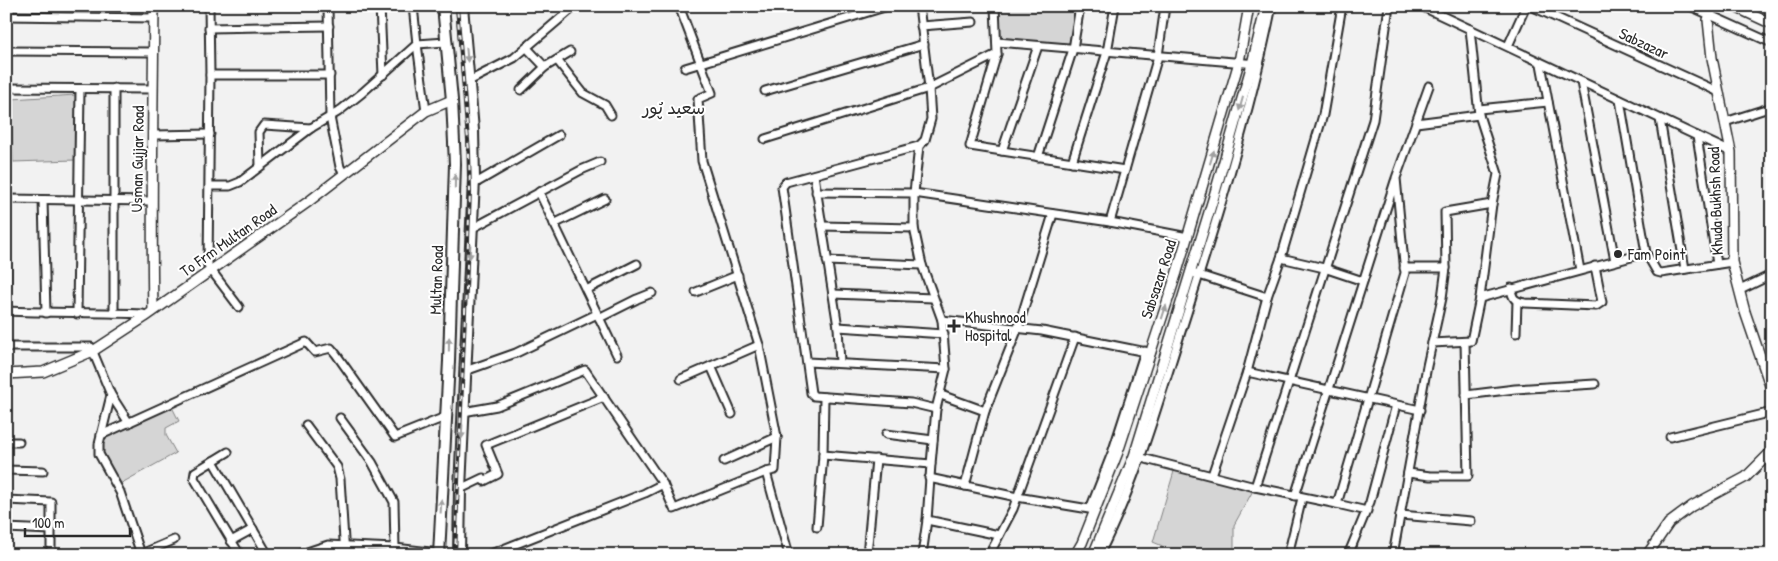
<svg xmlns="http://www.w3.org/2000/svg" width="1778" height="561" font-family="'Patrick Hand','Playpen Sans Arabic',sans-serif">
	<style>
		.green { fill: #d5d5d5; stroke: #808080 }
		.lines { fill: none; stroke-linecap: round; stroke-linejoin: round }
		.minor-casing { stroke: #2b2b2b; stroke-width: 11 }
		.tertiary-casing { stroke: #2b2b2b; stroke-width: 12 }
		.secondary-casing { stroke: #2b2b2b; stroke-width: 12 }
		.primary-casing { stroke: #2b2b2b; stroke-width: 14 }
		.minor { stroke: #fff; stroke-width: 7 }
		.tertiary { stroke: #fff; stroke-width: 9 }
		.secondary { stroke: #fff; stroke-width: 9 }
		.primary { stroke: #fff; stroke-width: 10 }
		.rail-casing { stroke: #2b2b2b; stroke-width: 4 }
		.rail { stroke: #fff; stroke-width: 2; stroke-dasharray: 5.5; stroke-linecap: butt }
		.oneway { fill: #a0a0a0 }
		.poi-dot { fill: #2b2b2b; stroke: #fff; stroke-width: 2 }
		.labels { text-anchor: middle; stroke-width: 4; stroke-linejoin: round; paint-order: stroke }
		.street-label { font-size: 16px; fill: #2b2b2b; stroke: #fff }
		.poi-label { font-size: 16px; fill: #2b2b2b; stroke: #fff; text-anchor: start }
		.neighbourhood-label { font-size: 18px; fill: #2b2b2b; stroke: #fff }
	</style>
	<rect width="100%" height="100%" fill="#f2f2f2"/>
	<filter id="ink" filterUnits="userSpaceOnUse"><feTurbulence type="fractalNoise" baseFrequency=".02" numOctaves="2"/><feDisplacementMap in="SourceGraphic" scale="10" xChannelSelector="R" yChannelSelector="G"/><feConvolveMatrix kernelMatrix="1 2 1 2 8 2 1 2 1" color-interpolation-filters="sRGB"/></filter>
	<g filter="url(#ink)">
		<g class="green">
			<path d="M996 6H1082L1076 49 997 42Z"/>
			<path d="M76 95 75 160 13 162 11 99Z"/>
			<path d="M172 407 179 421 166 428V435L176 453 118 485 102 453 104 437Z"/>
			<path d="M1175 468 1255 487 1234 525V555H1184L1153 542Z"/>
		</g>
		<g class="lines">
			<defs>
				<g id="minor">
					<path d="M209 6 210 75 208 266 239 307"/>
					<path d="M328 6 330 117 340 167 344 174"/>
					<path d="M380 6 383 75"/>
					<path d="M413 6 417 44 426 111"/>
					<path d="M919 6 929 88 931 119 925 140 919 146 786 182 782 187 811 393 814 396 911 403 936 409"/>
					<path d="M995 6 997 54 970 146 1125 170"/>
					<path d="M1421 6 1731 152"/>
					<path d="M1531 6 1719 92"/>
					<path d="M1690 6 1772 43"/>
					<path d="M6 15V309"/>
					<path d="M6 16 154 18"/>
					<path d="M921 26 973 22"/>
					<path d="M209 28 329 26"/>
					<path d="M997 42 1257 64"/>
					<path d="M1508 46 1526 6"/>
					<path d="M527 48 545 67"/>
					<path d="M6 51 153 52"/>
					<path d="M557 60 583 93 605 105 611 115"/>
					<path d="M1541 64 1580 270"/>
					<path d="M685 68 888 6"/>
					<path d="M210 75H330"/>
					<path d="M469 81 514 58 575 6"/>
					<path d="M1581 82 1615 261"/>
					<path d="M6 88 153 89"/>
					<path d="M521 90 545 67 570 52"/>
					<path d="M765 91 924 44"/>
					<path d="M1620 100 1646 253 1657 272 1661 273 1732 262"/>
					<path d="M1479 109 1548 102"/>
					<path d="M1660 119 1685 269"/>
					<path d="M1725 122 1772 107"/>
					<path d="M1416 123 1479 115"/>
					<path d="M154 135 210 134"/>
					<path d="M1697 136 1717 264"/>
					<path d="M765 139 929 88 997 54"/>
					<path d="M919 146 914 193V228L922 265 942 320 946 369 936 409 931 464 927 520 922 555"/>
					<path d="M1002 151 1038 46"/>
					<path d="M1038 157 1073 49 1080 6"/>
					<path d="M1072 162 1107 52 1115 6"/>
					<path d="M260 166 259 132 264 125 311 128"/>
					<path d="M814 175 838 327 840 363"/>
					<path d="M474 184 559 135"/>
					<path d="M210 186H230L240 182 311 128 338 112 362 93 417 44 446 42"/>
					<path d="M539 192 617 355"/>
					<path d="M816 192 914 193 1110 222 1188 237"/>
					<path d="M7 199 151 201"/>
					<path d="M43 200 46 313"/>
					<path d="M1110 222 1158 56 1165 6"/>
					<path d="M554 224 605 199"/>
					<path d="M822 226 914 228"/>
					<path d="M471 229 581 170 600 162"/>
					<path d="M1281 258 1324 268 1363 281"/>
					<path d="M827 261 922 265"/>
					<path d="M1404 268H1446"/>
					<path d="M1196 274 1267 297"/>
					<path d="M1511 288C1512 299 1515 301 1525 303L1596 306 1602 302 1595 266"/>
					<path d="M586 290 637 264"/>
					<path d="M1740 290 1769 276 1772 273"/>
					<path d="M696 292 738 275"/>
					<path d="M833 294 933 298"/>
					<path d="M1480 298 1646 253"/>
					<path d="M6 311C52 313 98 312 143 314L145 317"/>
					<path d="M114 313V88"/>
					<path d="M77 314 80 89"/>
					<path d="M599 318 637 299 652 293"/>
					<path d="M942 320 1042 331 1151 353"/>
					<path d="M838 327 944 334"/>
					<path d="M1516 333 1517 301"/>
					<path d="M1432 343 1471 341 1480 298 1492 204 1498 174 1479 115 1470 29"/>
					<path d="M6 347H91L111 395 99 444V454L120 492 141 554"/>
					<path d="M807 362 946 369"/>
					<path d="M711 366 732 414"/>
					<path d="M465 371 516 353 597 314"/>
					<path d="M1247 372 1420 410"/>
					<path d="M681 379 759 345"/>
					<path d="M111 395 129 423"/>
					<path d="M941 395 985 411"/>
					<path d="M1466 395 1515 389 1595 384"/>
					<path d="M463 412 497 406 585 370 663 484 674 509 766 472 775 470 777 437 759 345 702 161 698 99 712 93 679 6"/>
					<path d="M340 418 372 462 394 502 395 548"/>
					<path d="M306 425 337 467 340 479 345 555"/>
					<path d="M886 434 933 440"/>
					<path d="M101 435 306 342 315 352 331 348 336 354 395 437 445 417"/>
					<path d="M1670 437 1772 412"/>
					<path d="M6 442H19"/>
					<path d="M228 452 195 472 194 478 240 555"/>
					<path d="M823 455 931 464"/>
					<path d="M1134 456 1255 487 1337 504 1405 273 1396 178 1429 86"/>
					<path d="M213 461 268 555"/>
					<path d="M724 461 777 437"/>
					<path d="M6 470 43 471"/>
					<path d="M766 472 789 555"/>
					<path d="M1408 473 1430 476H1468L1465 342"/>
					<path d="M1212 475 1247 372 1267 297 1281 258 1323 115 1342 6"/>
					<path d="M929 478 1017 497 1095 510"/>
					<path d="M965 486 985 411 1018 328 1053 214"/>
					<path d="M1255 487 1373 120 1389 6"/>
					<path d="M460 489 483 478 484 481 498 474 486 445 604 397"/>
					<path d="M1295 496 1395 181"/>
					<path d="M6 500 51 502V555"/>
					<path d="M1337 504 1367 511"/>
					<path d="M1090 509 1112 453 1145 351"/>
					<path d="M1400 515 1471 521"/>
					<path d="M927 520 999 535"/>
					<path d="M817 527 823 455 824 397"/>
					<path d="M6 528 51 530"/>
					<path d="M231 541 253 529"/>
					<path d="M1393 552 1413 555"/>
					<path d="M139 555 174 540"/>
					<path d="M298 555 328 545 395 548 439 553"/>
					<path d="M488 555 645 493 663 484"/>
					<path d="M867 555 876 459"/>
					<path d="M989 555 1013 509 1075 337"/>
					<path d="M1099 555C1134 487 1156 411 1179 338 1214 229 1249 119 1272 6"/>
					<path d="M1288 555 1302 498"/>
					<path d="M1348 555 1370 502 1396 405"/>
					<path d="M1393 555 1427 366 1442 298 1446 268 1445 212 1492 204"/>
				</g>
				<g id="tertiary">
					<path d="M1713 6 1708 20 1712 58 1731 152 1732 262 1745 312 1772 391"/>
					<path d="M153 311C151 210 153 108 154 6"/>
					<path d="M6 374 43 372 93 351 145 317 308 202 426 111 452 100"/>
					<path d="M1647 555 1669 523 1692 506 1746 477 1772 451"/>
				</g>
				<g id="secondary">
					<path d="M1733 6 1772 24"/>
					<path d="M1760 6 1772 12"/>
					<path d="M1075 555 1082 543 1118 452 1177 272 1239 62 1249 6"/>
					<path d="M1093 555 1134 456 1214 196 1252 64 1266 6"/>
				</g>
				<g id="primary">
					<path d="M439 555 449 361 455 164 452 100 443 6"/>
					<path d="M459 555 460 489 474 179 473 130 462 6"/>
				</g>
			</defs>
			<use href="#minor" class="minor-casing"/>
			<use href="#tertiary" class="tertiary-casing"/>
			<use href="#secondary" class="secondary-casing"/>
			<use href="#primary" class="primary-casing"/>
			<use href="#minor" class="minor"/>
			<use href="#tertiary" class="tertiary"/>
			<use href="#secondary" class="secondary"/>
			<use href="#primary" class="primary"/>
			<defs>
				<path id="rail" d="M455 555 470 192 469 152 457 6"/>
			</defs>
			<use href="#rail" class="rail-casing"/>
			<use href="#rail" class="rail"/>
		</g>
		<defs><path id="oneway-solid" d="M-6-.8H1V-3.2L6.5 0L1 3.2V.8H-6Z" transform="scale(1.25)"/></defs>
		<g class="oneway">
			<use href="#oneway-solid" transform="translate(467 55) rotate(85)"/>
			<use href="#oneway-solid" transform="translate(1241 104) rotate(106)"/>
			<use href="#oneway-solid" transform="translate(1212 157) rotate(-73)"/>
			<use href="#oneway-solid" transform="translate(455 181) rotate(-89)"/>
			<use href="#oneway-solid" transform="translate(470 252) rotate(93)"/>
			<use href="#oneway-solid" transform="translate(1164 312) rotate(-72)"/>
			<use href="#oneway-solid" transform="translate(449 344) rotate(-89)"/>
			<use href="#oneway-solid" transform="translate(462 432) rotate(93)"/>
			<use href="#oneway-solid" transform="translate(441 506) rotate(-87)"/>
		</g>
	</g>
	<g class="poi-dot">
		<circle cx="1618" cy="254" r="5"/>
		<path d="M951.5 318.5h5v5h5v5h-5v5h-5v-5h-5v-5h5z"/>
	</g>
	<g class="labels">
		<g class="street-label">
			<text transform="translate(1644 43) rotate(25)" y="6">Sabzazar</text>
			<text transform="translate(137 159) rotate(-89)" y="6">Usman Gujjar Road</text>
			<text transform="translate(1715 201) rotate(-92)" y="6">Khuda Bukhsh Road</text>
			<text transform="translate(228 240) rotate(-35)" y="6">To Frm Multan Road</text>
			<text transform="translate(1158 279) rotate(-72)" y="6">Sabsazar Road</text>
			<text transform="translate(436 280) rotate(-88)" y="6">Multan Road</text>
		</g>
		<g class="poi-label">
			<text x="1628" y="260">Fam Point</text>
			<text x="965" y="323">Khushnood<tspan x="965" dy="18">Hospital</tspan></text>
		</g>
		<g class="neighbourhood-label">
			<text x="674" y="114">سعید پُور</text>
		</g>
	</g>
	<rect width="1778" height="561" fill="none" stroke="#fff" stroke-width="25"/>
	<rect x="12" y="12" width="1753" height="536" fill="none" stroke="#2b2b2b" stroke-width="2" filter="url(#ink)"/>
	<path d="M25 528v8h105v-8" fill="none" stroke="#2b2b2b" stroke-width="2.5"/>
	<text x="32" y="528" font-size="15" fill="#2b2b2b" stroke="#ffffff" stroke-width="4" paint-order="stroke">100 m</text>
</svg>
